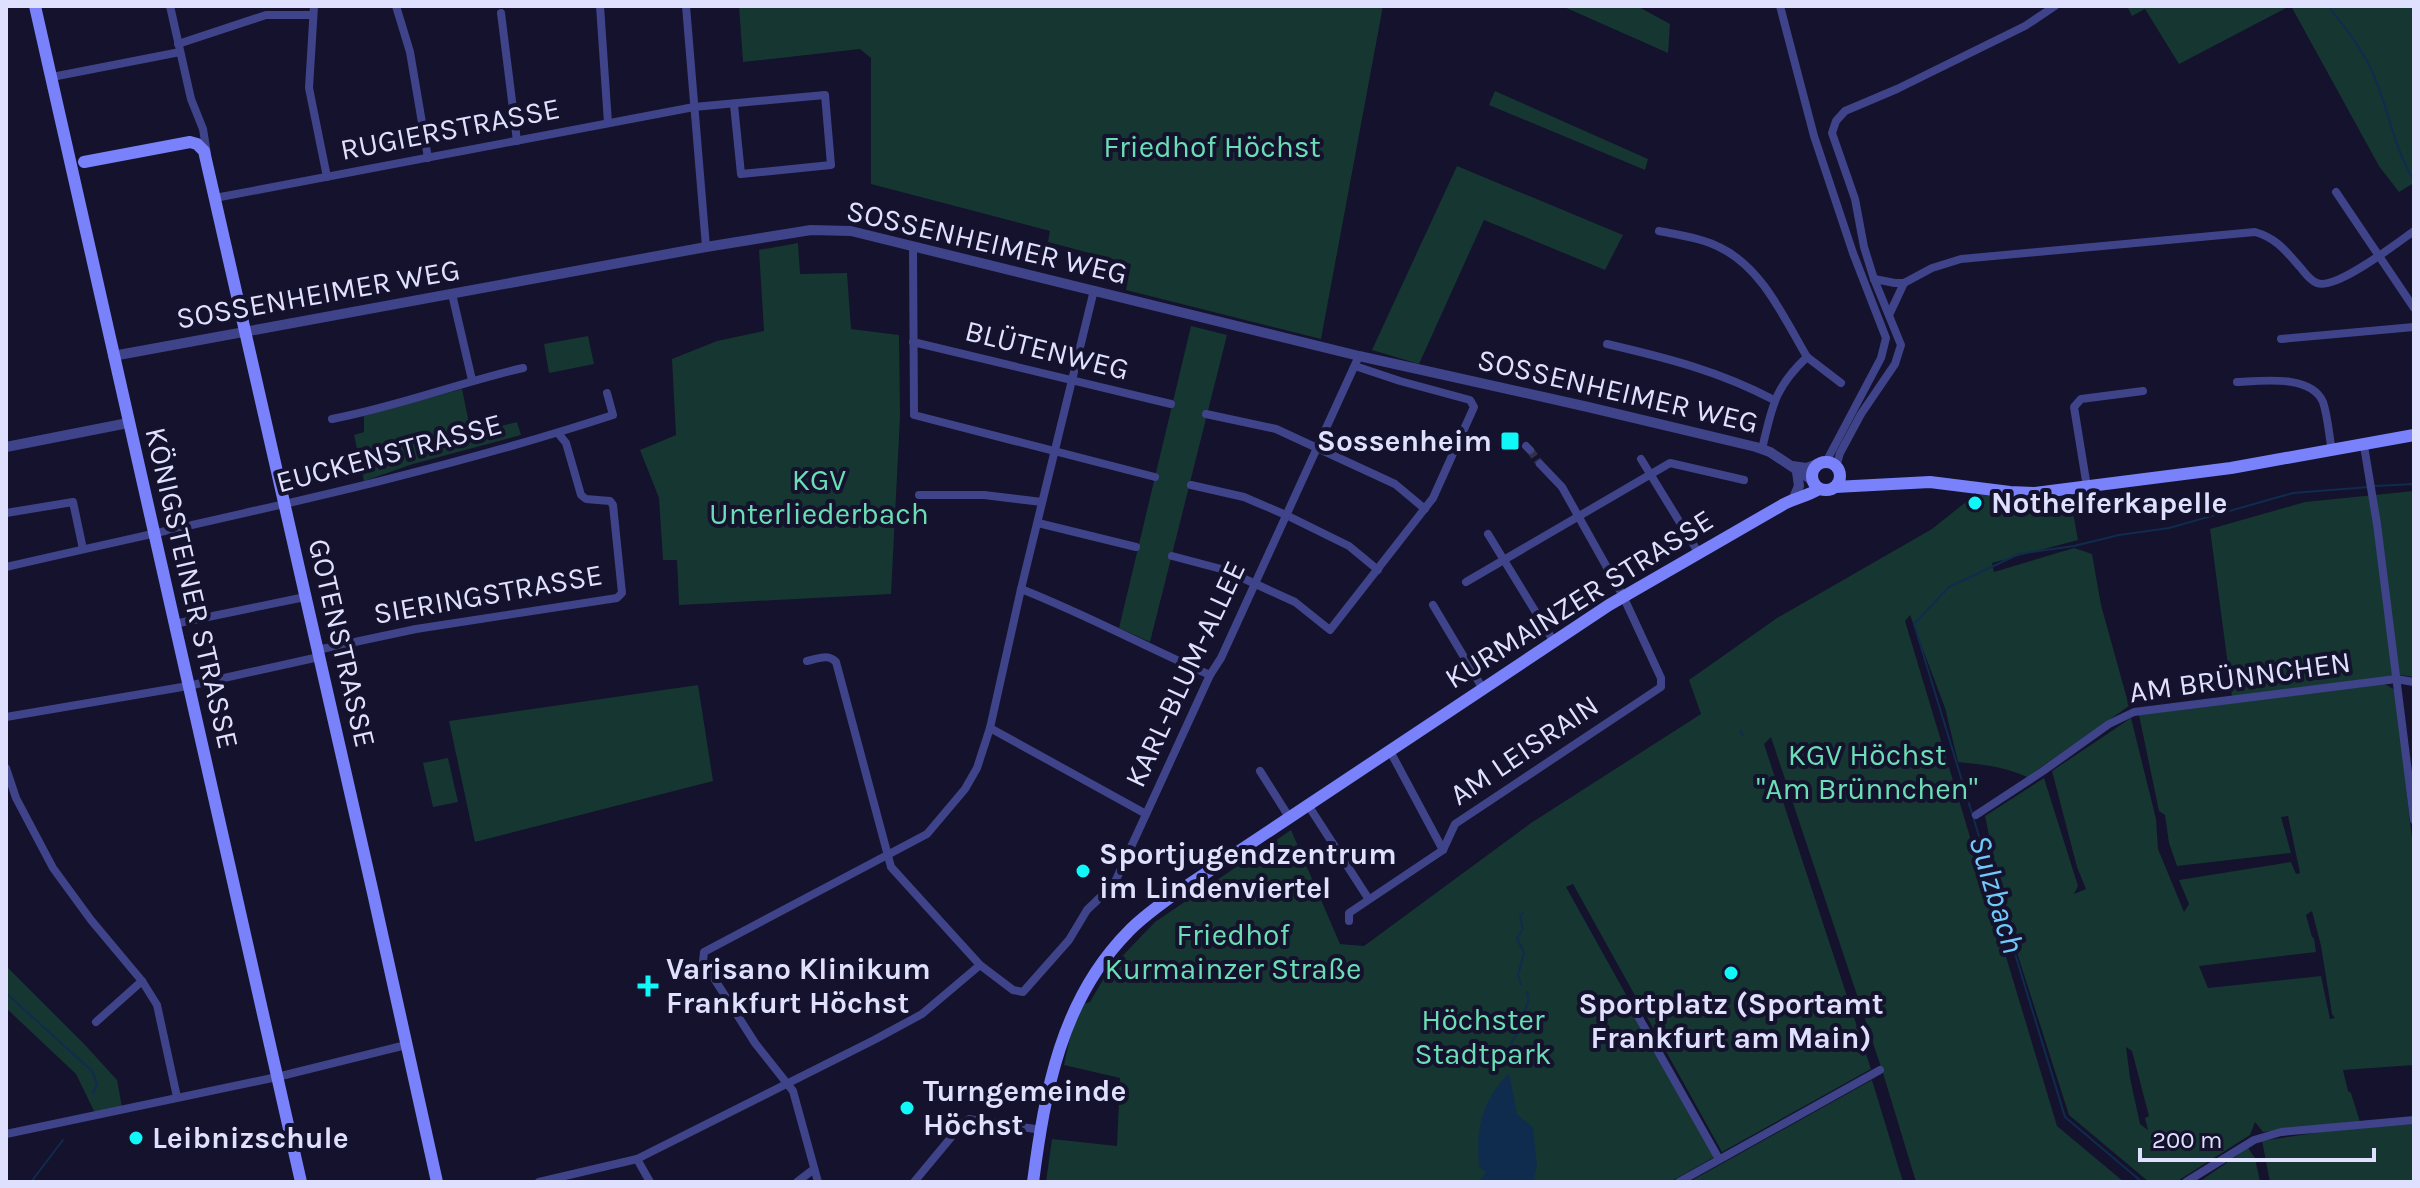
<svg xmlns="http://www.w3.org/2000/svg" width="2420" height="1188" font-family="Karla,sans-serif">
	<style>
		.green { fill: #163632; fill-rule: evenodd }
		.water { fill: #0f2c4f }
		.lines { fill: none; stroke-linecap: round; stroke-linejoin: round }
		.stream { stroke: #0f2c4f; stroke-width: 2 }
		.minor-tunnel { stroke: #32314c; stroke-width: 8; stroke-dasharray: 8 4; stroke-linecap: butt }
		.minor { stroke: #3f4389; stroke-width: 8 }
		.tertiary { stroke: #3f4389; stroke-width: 10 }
		.secondary { stroke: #7982fb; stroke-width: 12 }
		.poi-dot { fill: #11f7f8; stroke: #14122c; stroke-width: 3 }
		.labels { text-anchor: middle; stroke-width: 8; stroke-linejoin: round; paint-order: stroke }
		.street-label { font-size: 30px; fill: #dfdffe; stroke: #14122c }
		.park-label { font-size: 30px; fill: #6bdeb6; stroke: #14122c }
		.poi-label { font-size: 30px; font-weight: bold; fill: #dfdffe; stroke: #14122c; text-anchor: start }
		.water-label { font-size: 32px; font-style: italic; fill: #70c8fb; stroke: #14122c }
	</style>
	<rect width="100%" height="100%" fill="#14122c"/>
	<g class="green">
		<path d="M739 6H1383L1321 339 1126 290 1131 264 1048 242 1050 231 871 184V58L860 49 743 62Z"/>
		<path d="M1562 6H1637L1670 24 1668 53Z"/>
		<path d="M2127 6H2290L2179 64 2145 9 2132 16Z"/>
		<path d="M2291 6H2414V183L2399 192 2379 166Z"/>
		<path d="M1495 91 1648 159 1645 170 1489 105Z"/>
		<path d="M1457 166 1623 235 1605 270 1484 220 1419 364 1372 350Z"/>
		<path d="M798 243 800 274 847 273 851 329 899 335 900 417 891 594 679 605 677 560H663L659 498 640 450 676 435 672 359 717 341 764 331 759 250Z"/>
		<path d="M1191 326 1227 335 1150 642 1119 628Z"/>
		<path d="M588 336 594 364 549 373 544 344Z"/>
		<path d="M462 389 471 433 517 422 521 435 413 464 364 481 354 435 364 432V416Z"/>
		<path d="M2414 491V677L2401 675 2232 696 2210 529 2305 502Z"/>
		<path d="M1976 494 2026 500 2070 496 2078 540 1992 563 1994 572 2074 548 2092 554 2101 605 2129 706 2027 777C2002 766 1985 765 1958 762L1945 708 1910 615 1905 621 2057 1126 2124 1182H1916L1883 1073 1771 737 1764 744 1871 1069 1722 1152 1573 884 1566 887 1716 1156 1670 1182H1046L1052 1139 1117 1146 1120 1078 1064 1065 1071 1033 1083 1004 1090 1002 1108 971 1155 922 1291 830 1340 944 1364 946 1531 823 1701 714 1689 680 1777 618 1932 529Z"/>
		<path d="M2385 684 2395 690 2414 857V1065L2343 1070 2348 1091 2351 1093 2360 1122 2263 1132 2255 1122 2250 1135 2176 1182H2149L2069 1115 1996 887 1998 879 1985 816 2044 778 2078 886 2074 894 2086 889 2077 867 2052 771 2131 718 2156 819 2158 849 2184 912 2189 904 2179 880 2291 862 2296 874 2300 873 2288 816 2281 817 2291 853 2177 866 2169 843 2165 815 2159 811 2139 715ZM2312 911 2321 946 2332 1014 2335 1018 2330 1019 2321 976 2208 988 2199 966 2316 952 2314 938 2312 937 2306 915ZM2126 1047 2132 1051 2149 1116 2145 1118 2148 1130 2140 1124 2130 1078Z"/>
		<path d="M698 685 713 781 475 842 449 721Z"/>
		<path d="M448 758 458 802 433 807 423 763Z"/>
		<path d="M6 966 86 1046 117 1080 122 1107 95 1113 76 1074 6 1008Z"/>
		<path d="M1872 1080 1903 1182H1689Z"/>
		<path d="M2414 1124V1182H2270L2262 1141 2334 1130Z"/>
		<path d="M2248 1148 2255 1158 2260 1182H2199Z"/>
	</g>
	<path class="water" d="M1509 1073 1517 1114 1533 1128 1537 1167 1533 1182H1479L1486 1172 1479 1167C1476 1128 1481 1102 1509 1073Z"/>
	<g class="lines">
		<g class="stream">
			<path d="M2328 6C2344 26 2360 46 2371 69 2388 105 2393 147 2414 181"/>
			<path d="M2375 486 2414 484"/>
			<path d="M1740 731 1743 735"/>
			<path d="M1521 984 1518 975 1524 953 1517 938 1523 929 1520 916 1523 913"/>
			<path d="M6 993 92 1071 97 1083 93 1094"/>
			<path d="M1515 1067 1517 1054 1511 1043 1516 1036 1515 1023C1522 1015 1532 1003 1527 992"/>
			<path d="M31 1182 63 1140"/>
			<path d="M2142 1182 2065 1117 1914 624 1949 587 2019 554 2074 546 2119 535 2169 528 2293 493 2369 487"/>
		</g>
		<path class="minor-tunnel" d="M1530 450 1540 464"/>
		<g class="minor">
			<path d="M170 6 191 99 203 129 207 154"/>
			<path d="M314 6 309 88 327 177"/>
			<path d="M396 6 410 52 428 158"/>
			<path d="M600 6 608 123"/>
			<path d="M686 6 706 247"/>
			<path d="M1780 6 1814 136 1853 253 1886 338 1881 358 1826 462"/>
			<path d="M501 13 517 141"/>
			<path d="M178 44 266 15H313"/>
			<path d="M52 77 180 52"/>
			<path d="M2336 192 2414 308"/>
			<path d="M215 198 694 107 825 95 831 165 741 174 734 105"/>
			<path d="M1659 231C1679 235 1701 238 1719 247 1762 267 1784 318 1807 357 1774 388 1772 407 1762 449"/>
			<path d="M913 247 914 415 1155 477"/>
			<path d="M1874 279 1895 283H1904L1932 268 1961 259 2255 232C2276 238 2285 250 2299 266 2304 271 2309 280 2317 283 2335 291 2397 243 2414 231"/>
			<path d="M452 294 472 380"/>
			<path d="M1890 313 1904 283"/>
			<path d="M2281 339 2414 327"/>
			<path d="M913 342 1171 404"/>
			<path d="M1607 344C1667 358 1719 371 1774 400"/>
			<path d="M1807 357 1841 383"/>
			<path d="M2237 382C2261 381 2311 374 2323 402 2328 417 2329 436 2332 451"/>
			<path d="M1206 414 1276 429 1395 484 1425 509"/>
			<path d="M332 419C396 407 459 383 523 368"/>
			<path d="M1526 446 1530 450"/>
			<path d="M2364 446 2377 524 2414 820"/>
			<path d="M1641 459 1698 552"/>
			<path d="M1836 467 1840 453 1861 414 1895 364 1901 345 1874 279 1864 247 1855 199 1832 133 1836 121 1845 111 1897 89 2025 26 2055 6"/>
			<path d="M1191 485 1244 497 1286 515 1349 546 1378 570"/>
			<path d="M2087 487 2074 407 2081 399 2143 391"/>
			<path d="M919 495H984L1042 502"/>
			<path d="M6 513 73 502 83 549"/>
			<path d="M1038 523 1136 547"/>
			<path d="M1488 534 1554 642"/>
			<path d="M1172 556 1225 570 1295 602 1330 630 1433 498 1474 407 1470 400 1400 381 1355 366"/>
			<path d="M6 567C209 520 414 480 613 415L607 393"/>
			<path d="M1466 582 1670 463 1744 480"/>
			<path d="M1021 589C1085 614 1146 647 1210 675"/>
			<path d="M1433 605 1483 689"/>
			<path d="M174 624 305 597"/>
			<path d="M317 650 416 629 617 598 622 593 613 505 610 501 586 499 581 495 566 443 558 433"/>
			<path d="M807 661C818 659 828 653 836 662L891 867 980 965 1013 990 1023 992 1069 940 1087 910 1114 884 1210 675 1221 658 1359 356"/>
			<path d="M6 717 188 686 319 657"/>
			<path d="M990 728 1146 814"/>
			<path d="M1390 751 1443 850"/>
			<path d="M6 768 16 798 53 868 91 920 142 981 157 1005 177 1097"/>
			<path d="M1260 771 1289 817"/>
			<path d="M1308 805 1368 898"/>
			<path d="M1976 815 2043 771 2109 724 2134 712 2396 679 2414 682"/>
			<path d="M1349 921V913L1443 850 1455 824 1661 687V678L1623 596 1562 487 1540 464"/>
			<path d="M1630 1002 1719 1159"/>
			<path d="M96 1022 142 981"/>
			<path d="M6 1134 277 1077 406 1045"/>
			<path d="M637 1159 650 1182"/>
			<path d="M539 1182 637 1159 874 1040 922 1014 980 965"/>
			<path d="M797 1182 814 1169"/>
			<path d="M818 1182 793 1091 755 1043 703 961 704 952 927 834 965 789 977 768 990 728 1021 589 1094 290"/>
			<path d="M914 1182 963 1123 969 1119 1042 1130"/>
			<path d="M1679 1182 1880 1070"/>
			<path d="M2186 1182 2254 1140 2281 1132 2414 1120"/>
		</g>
		<g class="tertiary">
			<path d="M113 356 706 247 811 230 851 231 1359 356 1588 407 1756 447 1770 452 1812 480"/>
			<path d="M6 447 128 423"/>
			<path d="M1792 466 1807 468 1817 464"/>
			<path d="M1793 500 1799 486 1797 472"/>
		</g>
		<g class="secondary">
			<path d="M35 6 301 1182"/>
			<path d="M84 162 190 142 197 144 204 151 373 893 437 1182"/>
			<circle cx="1826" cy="476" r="14"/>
			<path d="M1835 487 1930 482 2010 492 2035 493 2231 468 2414 435"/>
			<path d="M1033 1182C1045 1091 1061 1000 1128 932 1142 917 1160 905 1176 893L1609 605 1784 504C1796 498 1807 496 1819 489"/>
		</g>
	</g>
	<g class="poi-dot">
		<rect x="1500" y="431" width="20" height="20" rx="4"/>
		<circle cx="1975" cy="503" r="8"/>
		<circle cx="1083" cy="871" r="8"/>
		<circle cx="1731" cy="973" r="8"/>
		<path d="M644 974h8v8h8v8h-8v8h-8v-8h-8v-8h8z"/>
		<circle cx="907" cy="1108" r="8"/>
		<circle cx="136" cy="1138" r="8"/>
	</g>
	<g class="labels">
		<g class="street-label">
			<text transform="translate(450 129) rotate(-11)" y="10">RUGIERSTRASSE</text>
			<text transform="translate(987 242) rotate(13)" y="10">SOSSENHEIMER WEG</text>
			<text transform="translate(318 294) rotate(-10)" y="10">SOSSENHEIMER WEG</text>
			<text transform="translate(1047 350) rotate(14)" y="10">BLÜTENWEG</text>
			<text transform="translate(1618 391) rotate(13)" y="10">SOSSENHEIMER WEG</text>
			<text transform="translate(389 453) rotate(-15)" y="10">EUCKENSTRASSE</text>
			<text transform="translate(192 588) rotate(77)" y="10">KÖNIGSTEINER STRASSE</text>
			<text transform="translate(488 594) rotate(-10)" y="10">SIERINGSTRASSE</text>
			<text transform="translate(1579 599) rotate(-32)" y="10">KURMAINZER STRASSE</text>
			<text transform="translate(342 643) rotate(77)" y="10">GOTENSTRASSE</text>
			<text transform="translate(1185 674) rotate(-65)" y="10">KARL-BLUM-ALLEE</text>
			<text transform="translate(2240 677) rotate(-8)" y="10">AM BRÜNNCHEN</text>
			<text transform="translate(1524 750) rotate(-34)" y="10">AM LEISRAIN</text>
		</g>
		<g class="park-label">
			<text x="1212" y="157">Friedhof Höchst</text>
			<text x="819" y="490">KGV<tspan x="819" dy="34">Unterliederbach</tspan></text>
			<text x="1867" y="765">KGV Höchst<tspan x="1867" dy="34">"Am Brünnchen"</tspan></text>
			<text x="1233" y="945">Friedhof<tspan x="1233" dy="34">Kurmainzer Straße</tspan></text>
			<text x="1483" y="1030">Höchster<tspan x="1483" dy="34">Stadtpark</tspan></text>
		</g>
		<g class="poi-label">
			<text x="1492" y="451" text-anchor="end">Sossenheim</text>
			<text x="1991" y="513">Nothelferkapelle</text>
			<text x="1099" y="864">Sportjugendzentrum<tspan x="1099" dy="34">im Lindenviertel</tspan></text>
			<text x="666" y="979">Varisano Klinikum<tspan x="666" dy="34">Frankfurt Höchst</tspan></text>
			<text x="1731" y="1014" text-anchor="middle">Sportplatz (Sportamt<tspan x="1731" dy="34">Frankfurt am Main)</tspan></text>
			<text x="923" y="1101">Turngemeinde<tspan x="923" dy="34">Höchst</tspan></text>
			<text x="152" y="1148">Leibnizschule</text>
		</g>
		<g class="water-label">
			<text transform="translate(1997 894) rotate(73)" y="11">Sulzbach</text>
		</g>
	</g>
	<rect width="2420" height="1188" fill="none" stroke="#dfdffe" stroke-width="16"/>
	<path d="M2140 1148v12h234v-12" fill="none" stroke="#dfdffe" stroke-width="4"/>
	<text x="2152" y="1148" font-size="24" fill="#dfdffe" stroke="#14122c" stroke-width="6" paint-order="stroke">200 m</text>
</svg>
